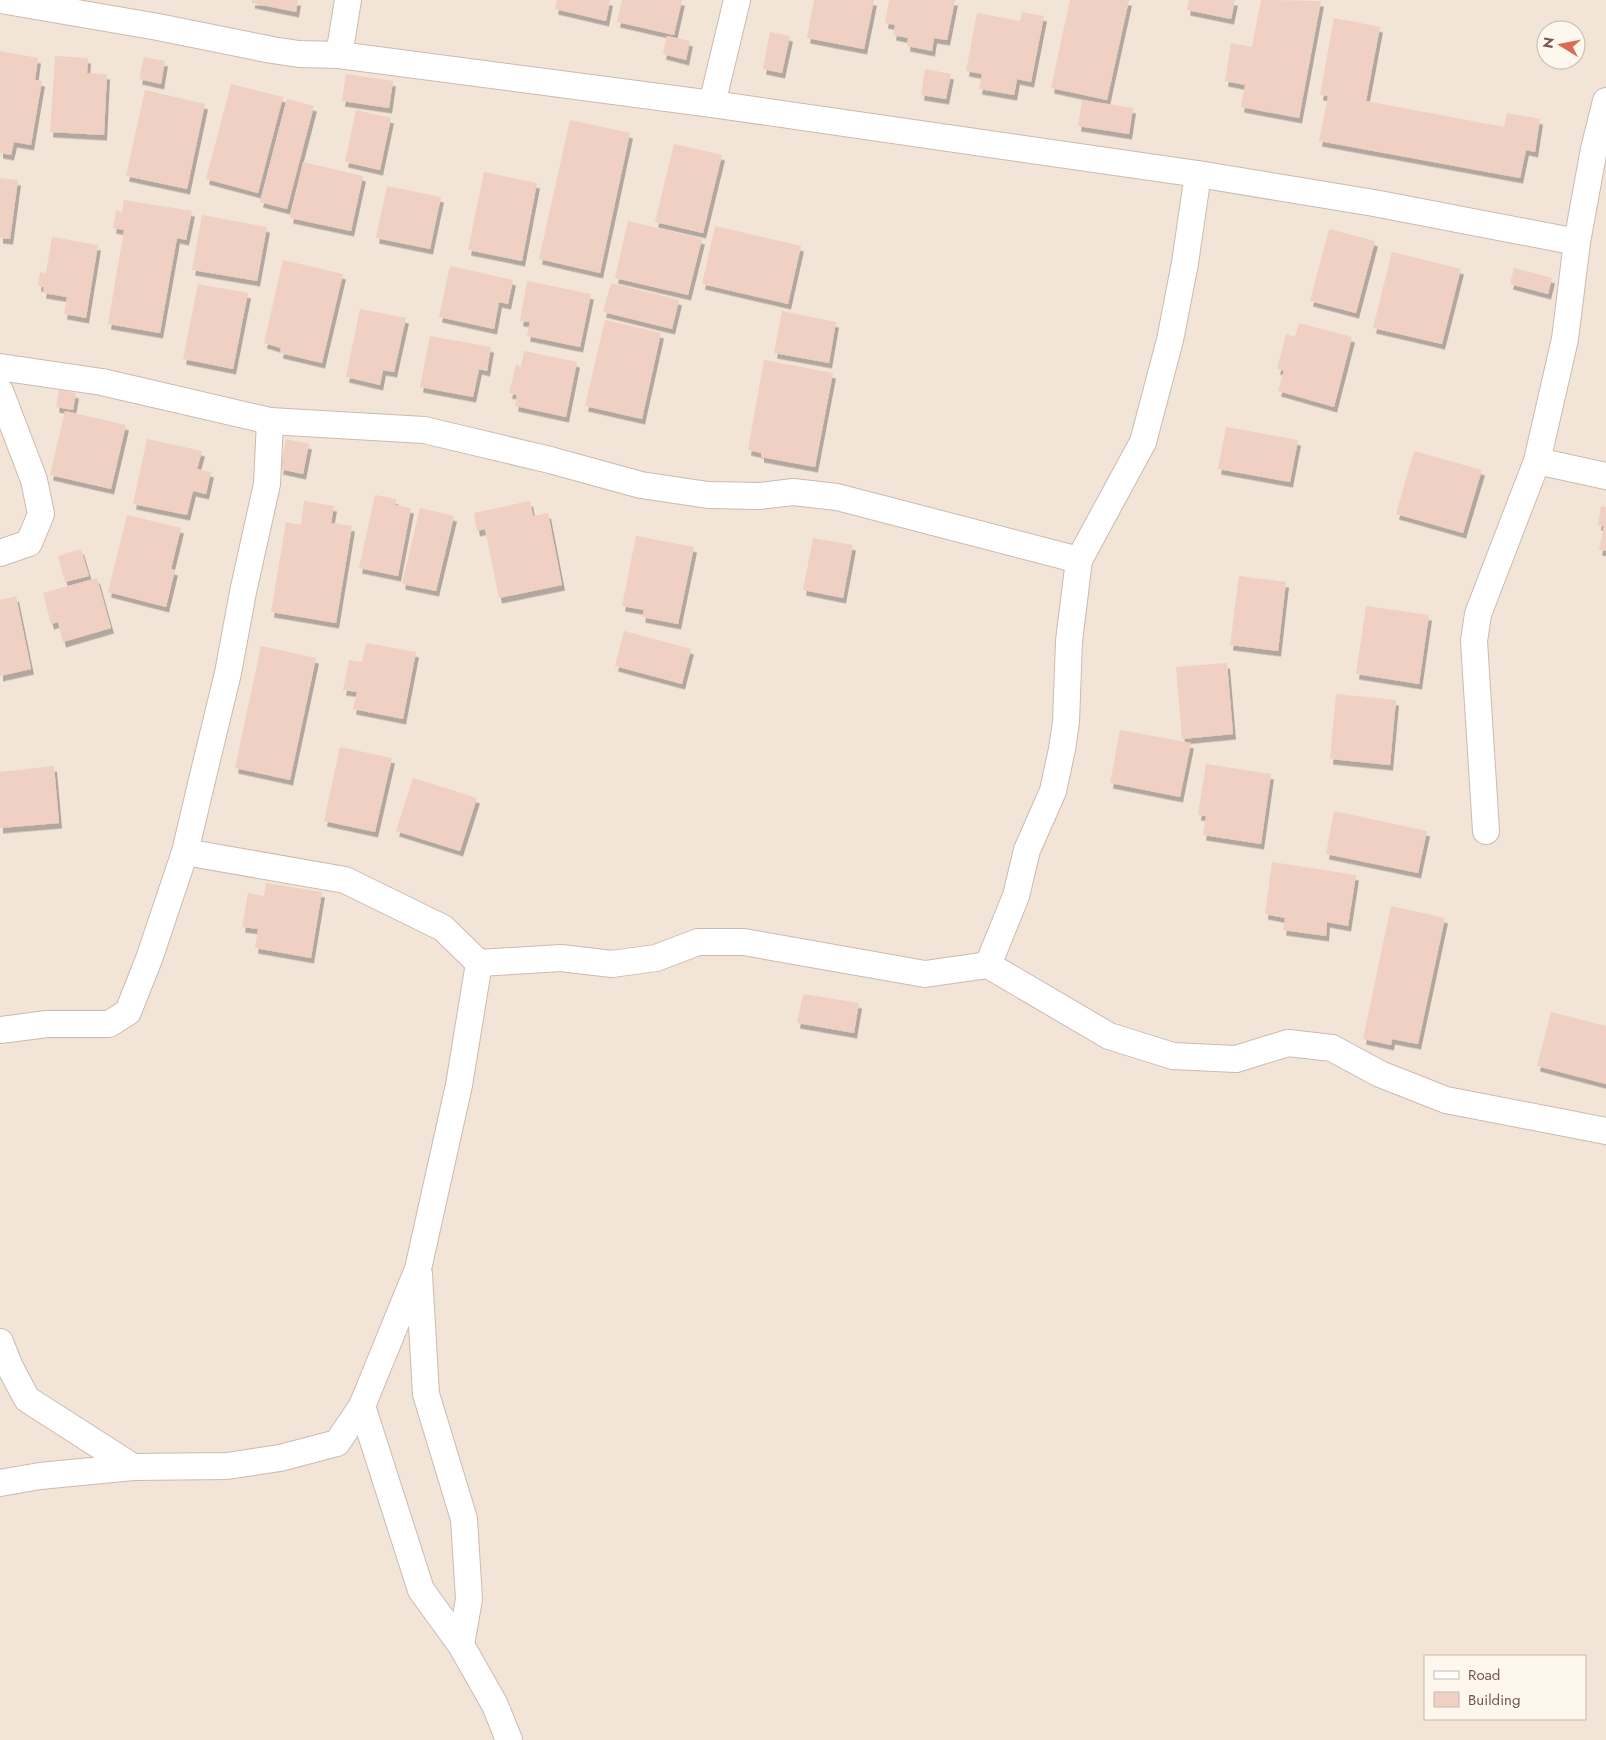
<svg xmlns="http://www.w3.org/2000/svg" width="1606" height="1740" font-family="Jost,sans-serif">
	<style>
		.residential { fill: #f2e4d7; fill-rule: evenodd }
		.building { fill: #efd0c2; filter: url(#shadow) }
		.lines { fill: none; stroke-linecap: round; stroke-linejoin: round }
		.street-casing { stroke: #cdbaaf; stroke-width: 28 }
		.street { stroke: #fff; stroke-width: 26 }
	</style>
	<defs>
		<filter id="shadow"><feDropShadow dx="3" dy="5.5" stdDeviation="0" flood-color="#0004"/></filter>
	</defs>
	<rect width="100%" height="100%" fill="#fbf2e8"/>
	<path class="residential" d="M0 0H1606V1740H0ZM1546 30H1576V60H1546ZM1425 1656H1585V1719H1425Z"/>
	<g class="building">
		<path d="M252 0H298L296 12 252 3Z"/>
		<path d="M557 0H610L606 21 555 9Z"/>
		<path d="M622 0H682L674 35 617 22Z"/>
		<path d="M814 0H874L864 49 807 38Z"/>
		<path d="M889 0H955L947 40 934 38 932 51 907 46 908 38 893 35 895 25 885 23Z"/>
		<path d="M1070 0H1129L1107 100 1051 88Z"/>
		<path d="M1189 0H1235L1231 19 1187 10Z"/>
		<path d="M1261 0 1321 1 1299 118 1241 107 1245 85 1225 81 1231 43 1252 47Z"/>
		<path d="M1022 12 1044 16 1031 82 1017 79 1014 95 979 89 982 74 966 71 977 13 1020 21Z"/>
		<path d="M1334 18 1380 27 1366 101 1504 127 1507 113 1540 119 1535 152 1526 150 1520 178 1319 141 1328 96 1320 95Z"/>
		<path d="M770 32 790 36 782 73 763 69Z"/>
		<path d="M667 36 690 41 686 60 663 54Z"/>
		<path d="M0 51 38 58 35 80 42 81 31 145 14 142 11 155 0 153Z"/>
		<path d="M55 56 88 58 87 73 107 74 104 135 50 132Z"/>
		<path d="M144 57 165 61 161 84 139 79Z"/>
		<path d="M925 69 951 74 946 99 921 95Z"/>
		<path d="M346 74 393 81 389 108 342 101Z"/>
		<path d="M231 84 283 97 258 193 206 179Z"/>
		<path d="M145 90 205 104 187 189 126 176Z"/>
		<path d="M287 99 314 106 287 209 260 202Z"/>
		<path d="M1082 100 1133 108 1129 134 1078 126Z"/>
		<path d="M356 110 391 118 380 170 345 162Z"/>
		<path d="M570 120 630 133 600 273 539 259Z"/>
		<path d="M674 144 722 155 703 233 655 222Z"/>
		<path d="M303 162 363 176 351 231 290 218Z"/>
		<path d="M484 172 537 183 522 261 468 250Z"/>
		<path d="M0 178 18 180 10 239 0 238Z"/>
		<path d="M387 186 441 197 430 249 376 238Z"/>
		<path d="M124 200 192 211 186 240 177 238 160 333 108 324 124 230 113 228 116 211 122 212Z"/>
		<path d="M202 215 267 227 257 281 192 270Z"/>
		<path d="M628 221 702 239 688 295 615 278Z"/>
		<path d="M715 226 801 246 788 304 702 284Z"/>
		<path d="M1329 229 1375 241 1356 313 1310 301Z"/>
		<path d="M52 237 98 245 86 318 64 314 67 297 43 293 44 287 38 286 40 272 46 273Z"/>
		<path d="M1392 252 1461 269 1442 344 1373 328Z"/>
		<path d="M283 260 343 274 322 363 280 353 281 348 264 343Z"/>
		<path d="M450 266 513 280 508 304 499 302 494 329 439 317Z"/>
		<path d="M1514 268 1552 278 1548 294 1510 284Z"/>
		<path d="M527 281 591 294 580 347 527 336 530 322 520 321Z"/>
		<path d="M611 283 679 300 672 329 603 312Z"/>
		<path d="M198 284 248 293 233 369 183 359Z"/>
		<path d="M360 309 406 318 394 372 383 370 380 385 346 377Z"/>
		<path d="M782 311 836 322 829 363 774 353Z"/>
		<path d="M605 320 661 333 642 419 585 406Z"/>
		<path d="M1299 323 1352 337 1334 407 1278 391 1284 371 1277 369 1286 334 1295 337Z"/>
		<path d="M430 336 491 347 487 371 479 369 473 397 420 387Z"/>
		<path d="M524 351 577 362 566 417 515 406 517 395 509 393 516 365 521 367Z"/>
		<path d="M764 360 833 373 815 467 761 457V453L748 450Z"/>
		<path d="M59 390 76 393 73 410 56 407Z"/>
		<path d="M65 411 126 425 111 489 50 475Z"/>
		<path d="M1226 427 1298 440 1290 482 1218 469Z"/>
		<path d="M147 439 202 451 197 469 211 472 206 494 193 491 187 515 133 504Z"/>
		<path d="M286 439 309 444 303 474 280 469Z"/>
		<path d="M1414 451 1482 470 1463 533 1396 514Z"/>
		<path d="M375 495 396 499 395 505 411 508 398 576 359 568Z"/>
		<path d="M304 501 334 506 331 523 352 526 336 623 271 612 286 522 301 525Z"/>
		<path d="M530 501 533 516 548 513 562 585 499 598 485 529 477 531 474 513Z"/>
		<path d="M1601 506 1606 507V551L1599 550 1604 526 1598 525Z"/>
		<path d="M420 508 454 516 436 591 402 584Z"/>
		<path d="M127 515 181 528 171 569 175 570 166 607 108 592Z"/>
		<path d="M636 536 694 547 678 624 642 617 644 610 622 606Z"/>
		<path d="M813 538 853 545 843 598 803 590Z"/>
		<path d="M81 549 89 576 65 582 58 556Z"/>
		<path d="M1239 576 1286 582 1278 651 1230 645Z"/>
		<path d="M97 578 111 628 63 642 58 622 51 624 43 593Z"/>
		<path d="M16 596 31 669 0 676V600Z"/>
		<path d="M1366 606 1429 615 1419 684 1356 674Z"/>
		<path d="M624 631 691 649 682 684 615 666Z"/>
		<path d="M366 643 416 652 403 719 353 709 357 692 343 690 349 660 362 662Z"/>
		<path d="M261 646 316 658 290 780 235 768Z"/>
		<path d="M1227 663 1233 734 1182 739 1176 667Z"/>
		<path d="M1336 694 1396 700 1390 765 1330 759Z"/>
		<path d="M1120 730 1191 743 1180 797 1110 783Z"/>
		<path d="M340 747 392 758 375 832 324 821Z"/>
		<path d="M1206 764 1271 774 1261 844 1203 835 1206 816 1198 815Z"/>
		<path d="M54 766 59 823 0 828V772Z"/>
		<path d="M413 778 477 798 460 851 396 831Z"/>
		<path d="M1334 811 1427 831 1418 873 1326 854Z"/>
		<path d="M1272 862 1356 875 1348 926 1327 922 1326 936 1283 930 1285 918 1265 914Z"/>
		<path d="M266 883 322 892 311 958 255 948 258 929 242 927 248 893 264 896Z"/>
		<path d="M1391 906 1445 918 1418 1044 1392 1039 1391 1045 1363 1039Z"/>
		<path d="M803 994 859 1003 854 1033 797 1023Z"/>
		<path d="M1551 1012 1606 1026V1084L1537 1066Z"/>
	</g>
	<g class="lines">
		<defs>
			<g id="street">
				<path d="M1 0 158 27 272 50 299 54 339 55 712 104 1198 174"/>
				<path d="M339 55 348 0"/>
				<path d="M712 104 737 0"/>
				<path d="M0 367 102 382 270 421 424 430 550 460 641 485 708 495 760 496 793 492 837 497 1079 560"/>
				<path d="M0 391 34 480 41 514 29 543 0 553"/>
				<path d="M1537 461 1606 476"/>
				<path d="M1486 831 1474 641 1478 614 1537 461 1565 339 1577 242"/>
				<path d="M185 852 345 880 443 928 479 963 561 958 612 964 656 958 698 942H744L925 974 988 965 1109 1036 1173 1056 1236 1059 1288 1043 1332 1048 1380 1074 1446 1100 1606 1131"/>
				<path d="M988 965 1016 896 1027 850 1053 791 1062 749 1066 722 1069 641 1079 560 1143 442 1170 340 1185 263 1198 174 1374 203 1577 242 1594 149 1606 101"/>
				<path d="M0 1030 47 1024H109L128 1012 149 959 185 852 203 776 228 673 243 592 267 484 270 421"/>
				<path d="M419 1274 426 1394 464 1519 469 1599 461 1645"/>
				<path d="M0 1342 10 1367 27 1399 133 1467"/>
				<path d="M362 1406 421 1590 461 1645 495 1705 509 1740"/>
				<path d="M0 1483 40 1476 133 1467 227 1466 280 1458 337 1443 362 1406 418 1269 459 1085 479 963"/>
			</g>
		</defs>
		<use href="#street" class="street-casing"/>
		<use href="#street" class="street"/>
	</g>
	<rect x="1424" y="1655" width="162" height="65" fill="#fef7ee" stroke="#c7b8ae"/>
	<rect x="1434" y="1671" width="25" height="8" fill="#ffffff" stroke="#c7b8ae"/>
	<text x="1468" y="1680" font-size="15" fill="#74594e">Road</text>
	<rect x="1434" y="1692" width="25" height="15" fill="#efd0c2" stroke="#c7b8ae"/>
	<text x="1468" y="1705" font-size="15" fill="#74594e">Building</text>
	<g transform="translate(1561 45) rotate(280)"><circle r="24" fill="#fef7ee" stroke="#c7b8ae"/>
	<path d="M0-4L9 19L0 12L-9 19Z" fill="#dc6b56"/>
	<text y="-8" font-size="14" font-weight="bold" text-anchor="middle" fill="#74594e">N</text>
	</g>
</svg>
